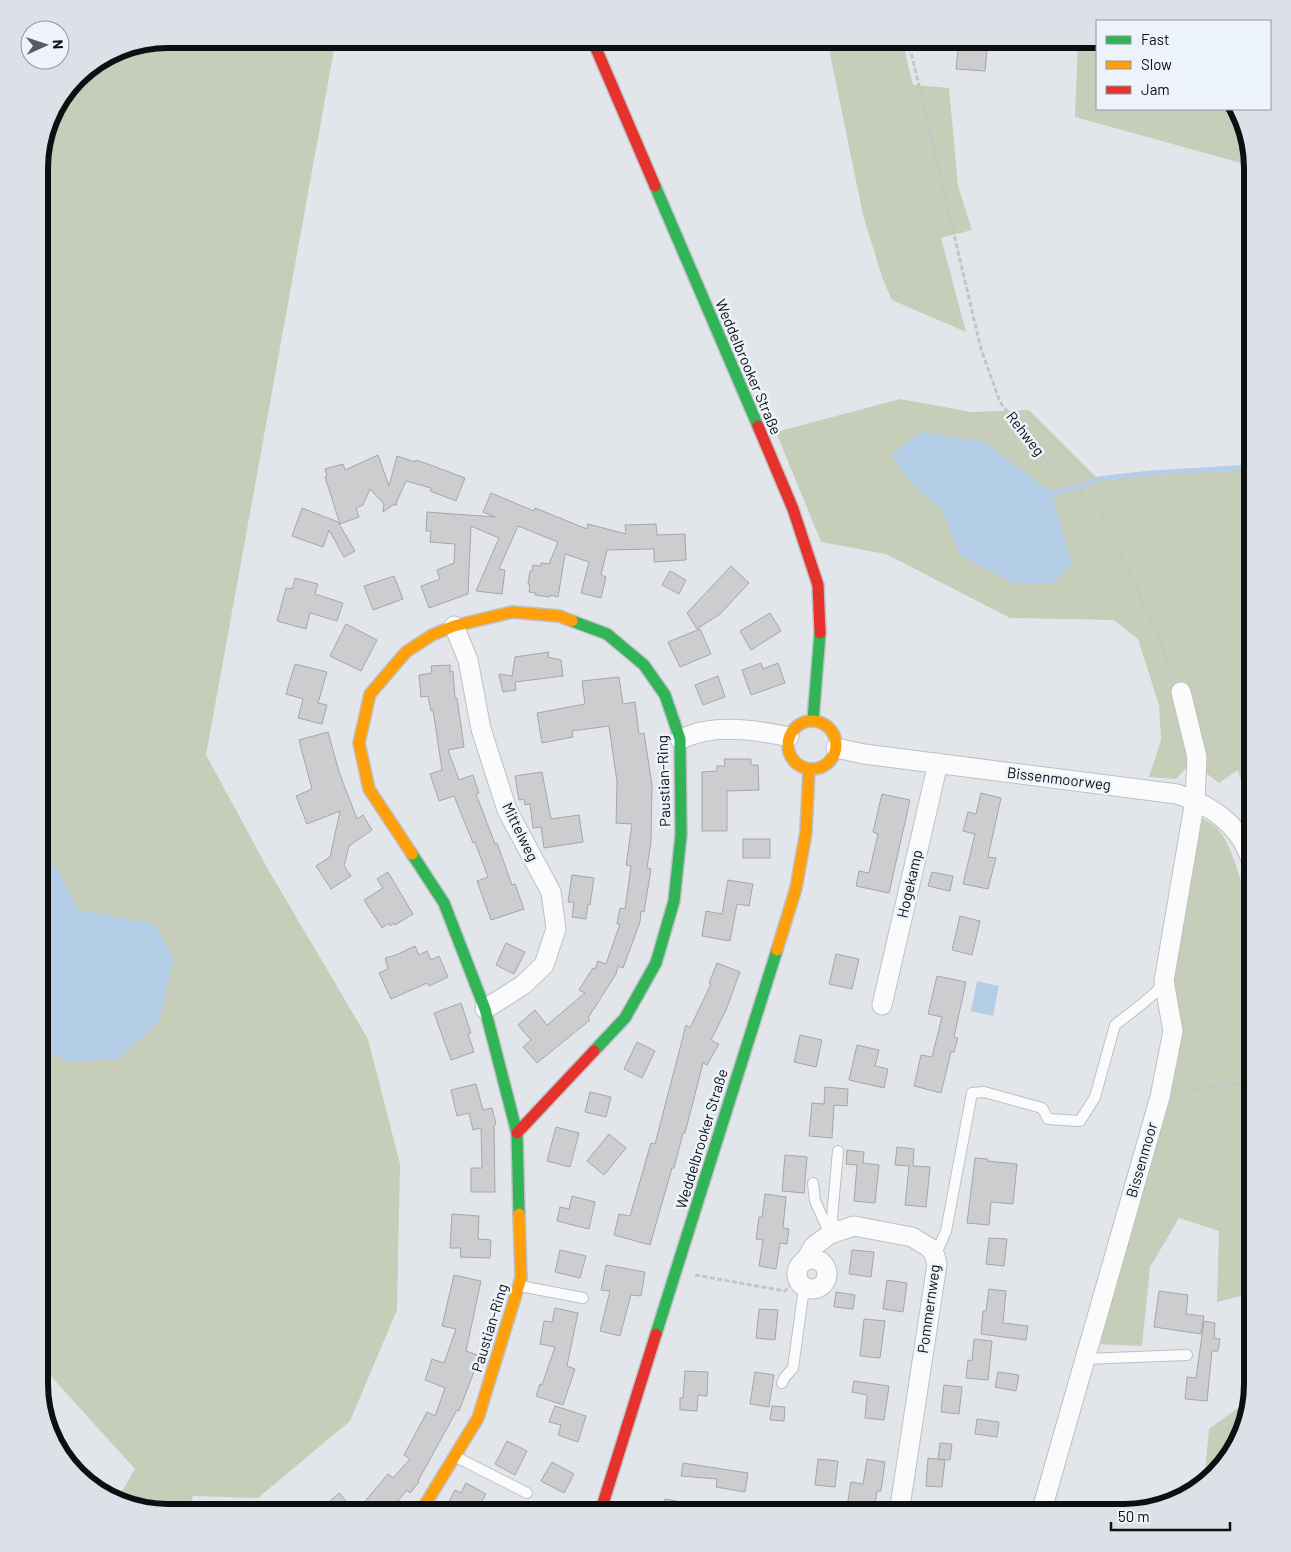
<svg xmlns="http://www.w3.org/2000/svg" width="1291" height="1552" font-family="Barlow,sans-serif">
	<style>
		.green { fill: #c6cdb9; fill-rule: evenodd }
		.water { fill: #b4cee8 }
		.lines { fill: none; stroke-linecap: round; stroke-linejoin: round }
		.stream { stroke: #b4cee8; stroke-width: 5 }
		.building { fill: #cdcdd0; stroke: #a5a6a9 }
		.lane-casing { stroke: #bdc0c4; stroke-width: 12 }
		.street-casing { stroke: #bdc0c4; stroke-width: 21 }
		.fast-casing { stroke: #bdc0c4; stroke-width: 14 }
		.slow-casing { stroke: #bdc0c4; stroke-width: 14 }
		.jam-casing { stroke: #bdc0c4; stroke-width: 14 }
		.path { stroke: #c4c5c6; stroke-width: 3; stroke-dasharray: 5 2.5; stroke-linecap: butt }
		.lane { stroke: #fbfbfc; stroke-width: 10 }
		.street { stroke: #fbfbfc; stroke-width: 19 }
		.fast { stroke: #30b455; stroke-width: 11 }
		.slow { stroke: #ff9f0a; stroke-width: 11 }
		.jam { stroke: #e5322d; stroke-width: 11 }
		.labels { text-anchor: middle; stroke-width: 5; stroke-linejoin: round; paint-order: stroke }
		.street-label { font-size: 15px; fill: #0d0f12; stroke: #edf3fa }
		.rim { fill: none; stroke: #0d0f12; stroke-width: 6 }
	</style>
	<rect width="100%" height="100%" fill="#e2e6ea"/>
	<g class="green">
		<path d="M167 39H336L206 755 269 871 368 1039 400 1164 397 1310 350 1421 258 1498 193 1496 188 1513H167L117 1500 135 1469 39 1363V158L52 110 82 71 118 48Z"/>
		<path d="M827 39H902L913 85 949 88 958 186 972 230 941 238 966 332 892 300 883 280 863 215Z"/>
		<path d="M1078 39H1097V109H1234L1252 166 1075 117Z"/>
		<path d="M900 399 972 412 1029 410 1098 479 1252 469V815L1238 770 1219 783 1192 762 1176 779 1149 777 1161 740 1159 705 1138 639 1114 620 1010 618 886 554 821 542 776 432ZM983 441 1052 493 1072 566 961 556 942 510Z"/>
		<path d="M1201 818C1207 821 1213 824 1218 829 1233 846 1240 885 1252 908V1293L1217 1302 1219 1231 1179 1218 1150 1267 1142 1346 1094 1344 1165 1096 1168 982 1196 823Z"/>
		<path d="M1249 1400 1239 1442 1204 1481 1209 1429Z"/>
	</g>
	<g class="water">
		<path d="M921 432 983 441 1052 493 1072 565 1052 584H1015L961 556 942 510 910 482 891 455Z"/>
		<path d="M39 861 56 866 78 910 154 924 174 958 159 1022 118 1059 68 1062 39 1045Z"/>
		<path d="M977 981 999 986 993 1016 971 1011Z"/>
	</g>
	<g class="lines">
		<g class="stream">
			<path d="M1076 487 1085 485 1098 479 1150 473 1252 467"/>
			<path d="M1052 493 1075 488"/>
		</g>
	</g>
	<g class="building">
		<path d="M959 39H988L985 71 956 69Z"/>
		<path d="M378 455 389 486 397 456 415 462 416 460 425 463 465 478 456 501 430 491 431 488 406 481 396 503 397 505H393L383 512 384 504 370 489 363 505 356 508 359 517 340 524 325 477 327 476 325 469 343 464 345 470Z"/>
		<path d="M491 493 534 511 535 508 587 529 588 524 626 534 625 525 656 524 657 535 685 534 686 560 654 562V549L607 550 601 575 606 577 601 598 581 593 589 562 565 554 558 597 550 595V597L535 595 536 593 529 592 530 585 528 584 530 571H532L533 565 541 566V563L549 564 558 542 518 526 499 569 505 570 502 594 476 591 499 538 471 526 468 594 429 608 421 586 440 579 437 570 454 563 455 544 430 542 431 531H426L427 512 495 517 483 512Z"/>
		<path d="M302 508 338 522 355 551 344 557 329 530 323 547 292 536Z"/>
		<path d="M731 566 749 583 720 614 697 629 687 613Z"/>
		<path d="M670 571 686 580 679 594 662 585Z"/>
		<path d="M394 576 403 599 373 610 364 586Z"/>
		<path d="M295 578 318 584 315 594 343 603 337 621 310 613 306 629 277 621 286 588 292 589Z"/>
		<path d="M770 613 781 631 751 650 740 631Z"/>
		<path d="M346 624 377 640 361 671 330 656Z"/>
		<path d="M700 629 711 654 680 667 668 642Z"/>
		<path d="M549 652 548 657 561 660 563 676 515 682 516 690 503 692 499 674 512 676 515 657Z"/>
		<path d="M761 663 763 669 778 663 785 683 751 695 742 670Z"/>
		<path d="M295 664 327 672 318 703 327 705 322 724 298 718 303 699 286 694Z"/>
		<path d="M450 665V672L453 671 455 698H457L464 747 448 750 459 780 473 775 479 793 476 794 495 844 497 843 512 885 515 884 524 909 491 920 477 881 488 877 475 842 473 843 454 796 439 801 430 774 442 770 433 710 431 711 428 696 421 697 419 675 432 673 431 666Z"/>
		<path d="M718 676 725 697 703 705 695 685Z"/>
		<path d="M619 677 623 704 635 702 639 734 644 733 652 785 651 841 647 868 651 869 644 912 641 911 640 922 623 968 618 966 616 974 588 1018 590 1020 537 1063 523 1047 531 1040 518 1025 535 1010 547 1025 585 993 579 990 593 968 595 969 598 961 606 964 620 924H617L620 908 625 909 631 866 626 865 632 824 616 823 617 782 609 726 572 731 573 737 542 743 537 713 585 704 582 681Z"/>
		<path d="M328 732 339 772 357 819 363 815 372 830 349 846 344 866 351 876 331 889 316 866 330 857 340 811 307 824 296 796 312 789 299 740Z"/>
		<path d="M724 759H751V765H758L759 790 727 791V831H702V772L717 771V766H725Z"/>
		<path d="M542 772 551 819 579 815 583 842 544 848 541 827 533 828 530 804 525 805 524 799 519 800 515 776Z"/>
		<path d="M981 793 1001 798 988 857 996 858 988 889 963 884 975 834 963 831 968 812 976 814Z"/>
		<path d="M882 794 910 800 889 893 856 886 859 871 869 873 878 834 873 832Z"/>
		<rect x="743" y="839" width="27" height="19"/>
		<path d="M388 872 413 914 395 925 394 923 390 926 389 923 382 928 364 900 383 888 377 879Z"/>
		<path d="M932 872 953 876 950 891 928 886Z"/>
		<path d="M572 875 594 878 590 905 588 904 586 919 572 917 574 902H568Z"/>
		<path d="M728 880 753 884 749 906 737 904 730 941 702 936 706 911 722 914Z"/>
		<path d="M960 916 980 921 972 955 952 950Z"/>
		<path d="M506 943 525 952 514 974 496 965Z"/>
		<path d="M415 946 419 955 427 951 431 960 439 956 448 977 429 986 427 983 391 999 379 973 388 969 385 958 396 955Z"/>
		<path d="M836 954 859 959 852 989 829 984Z"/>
		<path d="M717 963 740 972 726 1010 711 1040 719 1044 707 1065 703 1063 685 1133H683L674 1168H672L650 1245 614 1235 619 1214 630 1216 651 1143 655 1144 686 1025 690 1028 711 984 709 983Z"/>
		<path d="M937 976 966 982 954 1037 958 1038 954 1052H951L941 1093 914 1086 921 1055 932 1057 942 1017 928 1014Z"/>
		<path d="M461 1003 471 1033 468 1034 474 1052 451 1060 434 1013Z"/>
		<path d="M800 1035 822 1040 816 1067 794 1062Z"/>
		<path d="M637 1042 655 1051 642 1078 624 1069Z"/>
		<path d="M857 1045 879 1050 875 1066 888 1069 884 1088 849 1080Z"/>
		<path d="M476 1084 483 1110 492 1108 496 1124 494 1125 495 1192H471V1168H482L481 1128 473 1130 469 1113 457 1116 451 1090Z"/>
		<path d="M825 1087 848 1089 847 1106 834 1105 832 1138 809 1136 812 1103 824 1104Z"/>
		<path d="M590 1092 611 1097 606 1117 585 1112Z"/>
		<path d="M556 1127 579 1133 570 1167 547 1161Z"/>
		<path d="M609 1134 626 1148 604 1175 587 1161Z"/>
		<path d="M897 1147 914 1149 913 1166 930 1167 926 1207 905 1205 909 1166 895 1165Z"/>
		<path d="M847 1150 864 1152 863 1163 879 1165 875 1203 854 1201 857 1165 846 1164Z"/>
		<path d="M785 1155 807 1157 804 1193 782 1191Z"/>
		<path d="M975 1158 988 1159V1161L1017 1164 1013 1204 991 1202 989 1225 967 1223Z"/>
		<path d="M765 1194 786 1197 783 1228 789 1229 787 1244 780 1243 776 1269 759 1266 763 1240 756 1239 759 1217H762Z"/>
		<path d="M572 1196 595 1202 589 1229 557 1221 560 1207 569 1209Z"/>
		<path d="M452 1214 479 1216 478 1239 491 1240 490 1258 460 1257 461 1248H450Z"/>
		<path d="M989 1238 1007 1239 1004 1266 986 1264Z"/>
		<path d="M560 1250 586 1256 580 1278 555 1272Z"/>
		<path d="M852 1250 874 1252 871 1277 849 1274Z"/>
		<path d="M606 1265 645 1272 641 1296 631 1295 620 1336 600 1331 610 1291 601 1290Z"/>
		<path d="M454 1275 481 1281 466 1351 480 1356 459 1411 457 1410 418 1481 419 1482 410 1493 407 1490 388 1513H316L339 1493 356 1512 388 1474 393 1478 410 1459 404 1455 427 1412 435 1416 445 1388 425 1380 432 1359 444 1363 456 1329 442 1326Z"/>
		<path d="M887 1280 907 1283 903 1312 883 1309Z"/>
		<path d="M989 1289 1006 1291 1003 1323 1028 1326 1026 1340 981 1334 983 1311H986Z"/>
		<path d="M1159 1291 1188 1295 1186 1314 1204 1316 1201 1334 1154 1327Z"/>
		<path d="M836 1292 855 1295 853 1309 834 1307Z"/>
		<path d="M555 1308 578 1313 567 1366 575 1369 563 1405 536 1396 540 1384 542 1385 555 1347 540 1344 544 1321 552 1322Z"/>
		<path d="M759 1309 778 1310 775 1340 756 1338Z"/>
		<path d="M864 1319 885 1321 880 1358 860 1356Z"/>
		<path d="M1204 1321 1215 1323 1214 1338 1220 1339 1218 1351H1212L1207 1401 1185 1399 1187 1377 1196 1378Z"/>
		<path d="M974 1339 992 1341 988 1380 966 1378 968 1360 972 1361Z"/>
		<path d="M685 1371 708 1372 707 1396 698 1395 697 1411 680 1410V1398H683Z"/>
		<path d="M755 1372 774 1375 769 1407 750 1404Z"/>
		<path d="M998 1372 1019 1375 1016 1391 995 1387Z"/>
		<path d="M854 1381 889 1386 884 1420 865 1418 867 1395 852 1392Z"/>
		<path d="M944 1385 962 1387 959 1414 941 1412Z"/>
		<path d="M555 1406 586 1416 578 1442 558 1435 561 1425 549 1422Z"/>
		<path d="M772 1406 785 1407 784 1421 770 1420Z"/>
		<path d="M977 1419 999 1422 997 1437 975 1434Z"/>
		<path d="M507 1441 527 1451 515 1475 495 1464Z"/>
		<path d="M940 1443 952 1444 950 1460 938 1459Z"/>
		<path d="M928 1458 945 1460 942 1487 926 1486Z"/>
		<path d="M818 1459 838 1461 835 1487 815 1485Z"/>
		<path d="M867 1459 885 1462 881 1491H877L874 1510 847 1506 851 1482 863 1484Z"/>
		<path d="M552 1462 574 1474 564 1493 541 1481Z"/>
		<path d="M683 1463 748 1473 745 1492 716 1487 717 1479 681 1476Z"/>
		<path d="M466 1483 486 1494 475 1513H443L455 1490 461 1493Z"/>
		<path d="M665 1499 682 1502 681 1513H663Z"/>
	</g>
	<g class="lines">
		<defs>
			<g id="lane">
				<path d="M813 1183 815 1201 830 1234"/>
				<path d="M834 1232 832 1218 838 1151"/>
				<path d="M935 1256 946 1231 972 1093 984 1092 1042 1108 1048 1119 1080 1121 1095 1097 1115 1025 1142 1004 1156 992 1164 981"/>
				<path d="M520 1286 583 1298"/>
				<path d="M1085 1359 1187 1355"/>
				<path d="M782 1383 785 1377 793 1368 804 1288"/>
				<path d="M456 1457 527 1493"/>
				<path d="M840 1513V1511"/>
			</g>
			<g id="street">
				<path d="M454 626 468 660 481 729 507 810 551 892 556 929 544 965 523 985 485 1009"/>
				<path d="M680 739C687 737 695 733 702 732 729 726 762 731 789 737"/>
				<path d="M836 748 864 754 1177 794C1201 802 1225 814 1240 837 1245 844 1249 854 1252 862"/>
				<path d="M882 1005 938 763"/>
				<circle cx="812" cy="1274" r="15"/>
				<path d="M805 1261 814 1246 830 1234 854 1226 912 1237 930 1248 935 1256 937 1264 899 1513"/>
				<path d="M1041 1513 1160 1097 1173 1031 1164 981 1195 800 1197 757 1181 692"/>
			</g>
			<g id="fast">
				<path d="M655 186 758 426"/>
				<path d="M572 621 607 634 644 665 665 695 680 739 681 835 674 901 656 963 625 1018 594 1051"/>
				<path d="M813 720 820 633"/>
				<path d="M412 854 444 903 485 1009 517 1133 519 1214"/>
				<path d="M656 1334 777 950"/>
			</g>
			<g id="slow">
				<circle cx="812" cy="745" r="24"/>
				<path d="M412 854 369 789 359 743 370 694 406 652 432 635 454 626 512 612 559 616 572 621"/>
				<path d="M777 950 796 888 806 832 809 769"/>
				<path d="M420 1513 478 1418 521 1278 519 1214"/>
			</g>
			<g id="jam">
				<path d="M592 39 655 186"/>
				<path d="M758 426 793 509 818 585 820 633"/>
				<path d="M517 1133 594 1051"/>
				<path d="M600 1513 656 1334"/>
			</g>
		</defs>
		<use href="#lane" class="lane-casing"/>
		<use href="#street" class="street-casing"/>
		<use href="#fast" class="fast-casing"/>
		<use href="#slow" class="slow-casing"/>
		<use href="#jam" class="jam-casing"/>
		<g class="path">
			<path d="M908 39 981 349 1000 402 1036 451 1100 510 1155 628 1175 678"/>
			<path d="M1178 1094C1195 1091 1239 1077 1252 1089"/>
			<path d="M695 1275 785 1291 792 1284"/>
		</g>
		<use href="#lane" class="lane"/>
		<use href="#street" class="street"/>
		<use href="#fast" class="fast"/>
		<use href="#slow" class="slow"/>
		<use href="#jam" class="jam"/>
	</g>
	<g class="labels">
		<g class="street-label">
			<text transform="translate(748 367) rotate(67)" y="5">Weddelbrooker Straße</text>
			<text transform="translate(1025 434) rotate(52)" y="5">Rehweg</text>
			<text transform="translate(1059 779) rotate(7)" y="5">Bissenmoorweg</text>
			<text transform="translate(664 781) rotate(-92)" y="5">Paustian-Ring</text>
			<text transform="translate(520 832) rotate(64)" y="5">Mittelweg</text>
			<text transform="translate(910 884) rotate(-77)" y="5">Hogekamp</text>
			<text transform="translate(702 1139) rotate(-73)" y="5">Weddelbrooker Straße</text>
			<text transform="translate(1142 1160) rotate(-74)" y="5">Bissenmoor</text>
			<text transform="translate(929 1309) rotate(-82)" y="5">Pommernweg</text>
			<text transform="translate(490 1328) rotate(-73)" y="5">Paustian-Ring</text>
		</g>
	</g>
	<path d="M0 0H1291V1552H0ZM168 48H1124A120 120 0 0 1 1244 168V1384A120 120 0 0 1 1124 1504H168A120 120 0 0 1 48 1384V168A120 120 0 0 1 168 48Z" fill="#dbe1e7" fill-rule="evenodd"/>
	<path class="rim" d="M168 48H1124A120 120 0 0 1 1244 168V1384A120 120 0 0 1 1124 1504H168A120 120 0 0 1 48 1384V168A120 120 0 0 1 168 48Z"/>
	<rect x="1096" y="20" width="175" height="90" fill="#edf3fa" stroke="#93989d"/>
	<rect x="1106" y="36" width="25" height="8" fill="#30b455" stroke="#93989d"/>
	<text x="1141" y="45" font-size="15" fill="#0d0f12">Fast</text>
	<rect x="1106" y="61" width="25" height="8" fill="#ff9f0a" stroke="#93989d"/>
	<text x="1141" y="70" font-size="15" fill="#0d0f12">Slow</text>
	<rect x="1106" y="86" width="25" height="8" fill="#e5322d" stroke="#93989d"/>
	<text x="1141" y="95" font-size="15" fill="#0d0f12">Jam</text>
	<g transform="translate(45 45) rotate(87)"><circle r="24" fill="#edf3fa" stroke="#93989d"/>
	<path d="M0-4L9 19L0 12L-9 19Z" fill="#585a5e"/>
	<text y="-8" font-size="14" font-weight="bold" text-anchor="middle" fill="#0d0f12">N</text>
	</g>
	<path d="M1111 1522v8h119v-8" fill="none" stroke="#0d0f12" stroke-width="2.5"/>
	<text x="1118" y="1522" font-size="15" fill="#0d0f12" stroke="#edf3fa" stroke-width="4" paint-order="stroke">50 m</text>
</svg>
